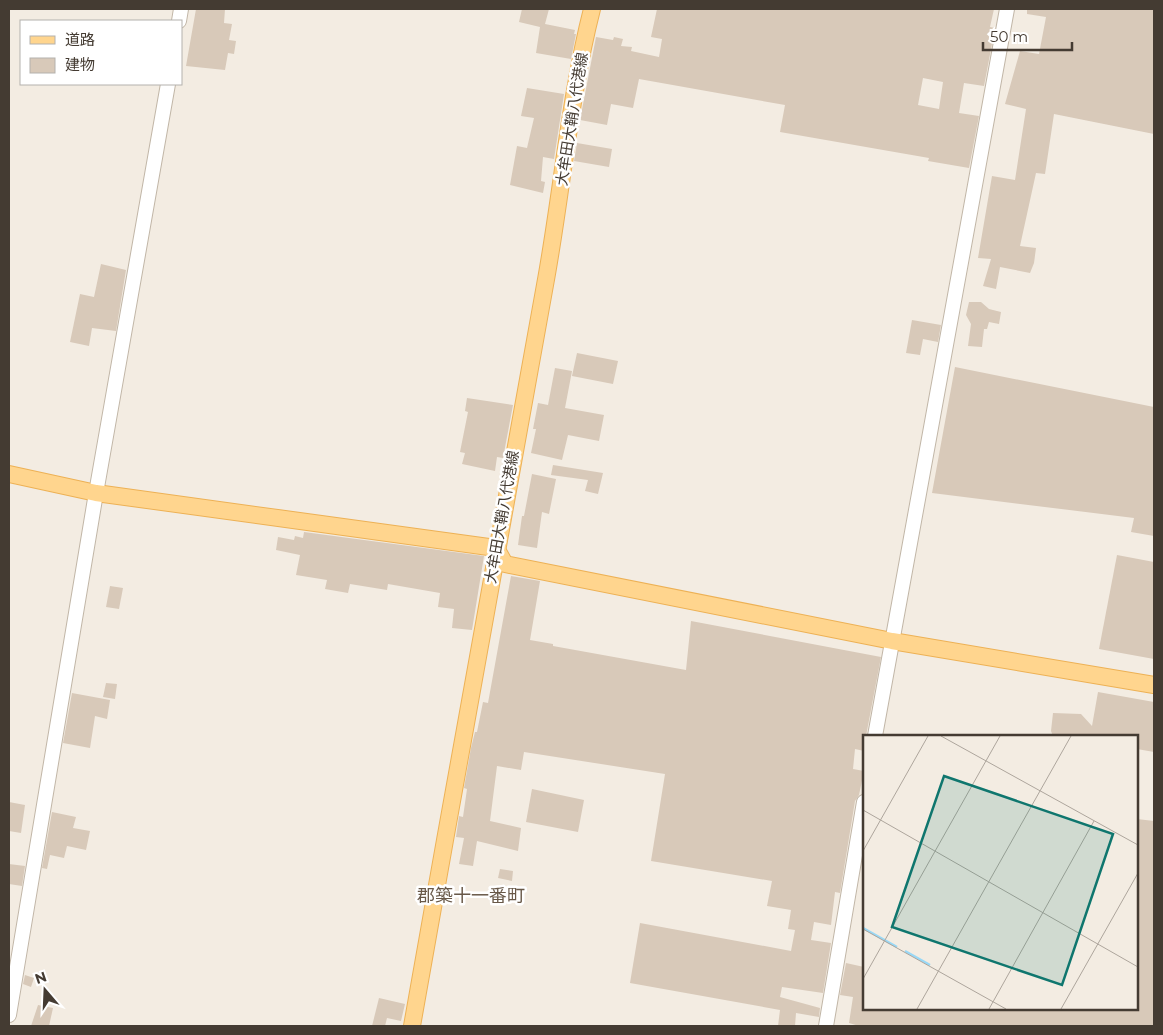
<svg xmlns="http://www.w3.org/2000/svg" width="1163" height="1035" font-family="Montserrat,'Noto Sans JP',sans-serif">
	<style>
		.building { fill: #d8c9b9; fill-rule: evenodd }
		.lines { fill: none; stroke-linecap: round; stroke-linejoin: round }
		.minor-casing { stroke: #c1b6a7; stroke-width: 16 }
		.major-casing { stroke: #edb155; stroke-width: 18 }
		.minor { stroke: #fff; stroke-width: 14 }
		.major { stroke: #ffd58e; stroke-width: 16 }
		.labels { text-anchor: middle; stroke-width: 5; stroke-linejoin: round; paint-order: stroke }
		.street-label { font-size: 15px; fill: #443b32; stroke: #fff }
		.quarter-label { font-size: 18px; fill: #685848; stroke: #fff }
		.inset-river { fill: none; stroke: #98d8f6; stroke-width: 2.5 }
		.inset-road { fill: none; stroke: #ada59c; stroke-width: 1 }
		.view { fill: #0f766e; fill-opacity: 0.15; stroke: #0f766e; stroke-width: 2.5 }
		.inset-edge { fill: none; stroke: #443b32; stroke-width: 2.5 }
	</style>
	<rect width="100%" height="100%" fill="#f3ece2"/>
	<g class="building">
		<path d="M196 9H225L224 23 232 24 229 40 236 41 234 54 228 53 225 70 186 66Z"/>
		<path d="M522 9H549L545 24 575 30 574 34H576L571 59 536 53 540 27 519 22Z"/>
		<path d="M657 9H994L990 27 995 28 984 86 964 83 959 113 979 116 969 168 928 161 929 158 780 132 785 105 639 79 633 108 611 104 607 125 580 120 596 37 613 40 614 37 623 39 621 46 632 47 631 51 659 57 662 39 651 37ZM923 78 943 82 939 109 918 105Z"/>
		<path d="M1027 9H1154V134L1054 114 1045 174 1036 173 1020 246 1036 248 1034 263 1030 273 1000 267 996 289 983 286 991 259 978 258 992 176 1015 180 1026 109 1005 104 1020 51 1039 54 1046 17 1027 14Z"/>
		<path d="M527 88 564 94 554 159 543 157 541 181 545 182 543 193 510 185 517 146 527 148 534 118 521 116Z"/>
		<path d="M577 143 612 149 609 167 574 161Z"/>
		<path d="M101 264 126 270 116 331 92 328 89 346 70 342 80 294 94 297Z"/>
		<path d="M969 302H981L989 309 1001 312 999 324 989 322 987 329H984L982 347 968 346 971 324 966 315Z"/>
		<path d="M912 320 941 325 938 342 923 339 920 355 906 353Z"/>
		<path d="M577 353 618 361 613 384 572 376Z"/>
		<path d="M955 367 1154 407V536L1131 532 1134 518 932 493Z"/>
		<path d="M555 368 572 371 565 408 604 415 599 441 568 435 562 460 531 453 536 429H533L538 403 548 405Z"/>
		<path d="M467 398 513 405 503 458 497 457 495 471 462 464 465 453 460 452 468 412 465 411Z"/>
		<path d="M553 465 603 473 598 494 585 491 588 480 551 475Z"/>
		<path d="M532 474 556 479 549 514 542 512 537 548 518 545 522 516H524Z"/>
		<path d="M304 532 484 556 472 630 452 628 454 609 438 607 440 593 388 584 387 590 350 584 348 593 325 589 327 580 296 575 300 555 276 550 278 537 294 540 295 536 303 538Z"/>
		<path d="M1117 555 1154 562V659L1099 649Z"/>
		<path d="M511 576 540 581 530 640 553 644V646L686 670 691 621 881 657 866 736H864V751L855 749 853 769 864 771 859 795 855 801 840 893 835 892 831 925 814 922 811 940 831 943 823 993 782 987 780 997 820 1008 819 1017 796 1013 795 1026H778L780 1010 630 983 640 923 791 951 795 930 788 929 791 910 767 906 772 881 651 861 665 774 524 752 521 770 497 766 490 821 521 828 518 851 477 841 473 866 459 864 464 838 456 837 459 816 463 817 467 789 464 788 471 748 475 732H477L483 702 488 703Z"/>
		<path d="M110 586 123 588 119 609 106 607Z"/>
		<path d="M106 683 117 684 115 699 103 697Z"/>
		<path d="M1098 692 1154 702V752L1137 749V736H1053L1051 731 1053 713 1081 714 1092 726Z"/>
		<path d="M72 693 110 700 107 719 95 716 90 748 63 743Z"/>
		<path d="M532 789 584 800 578 832 526 822Z"/>
		<path d="M9 802 25 805 21 833 9 831Z"/>
		<path d="M52 812 76 817 73 828 90 831 86 850 67 846 64 858 50 855 47 869 42 868Z"/>
		<path d="M1137 819 1154 821V1026H859L849 1023 853 997 840 995 846 963 864 967V1009H1137Z"/>
		<path d="M9 864 25 866 22 886 9 884Z"/>
		<path d="M500 869 513 871 512 881 498 878Z"/>
		<path d="M25 975 34 978 31 987 23 984Z"/>
		<path d="M379 998 405 1004 401 1021 387 1018 385 1026H372Z"/>
		<path d="M38 1005 53 1008 49 1026H31Z"/>
	</g>
	<g class="lines">
		<defs>
			<g id="minor">
				<path d="M179 21 181 9"/>
				<path d="M875 736 1007 9"/>
				<path d="M9 1015 96 493 168 84"/>
				<path d="M826 1026 864 802"/>
			</g>
			<g id="major">
				<path d="M9 474 96 493 496 548"/>
				<path d="M496 548 505 564 892 641 1154 685"/>
				<path d="M412 1026C456 779 499 532 545 285 562 193 569 99 592 9"/>
			</g>
		</defs>
		<use href="#minor" class="minor-casing"/>
		<use href="#major" class="major-casing"/>
		<use href="#minor" class="minor"/>
		<use href="#major" class="major"/>
	</g>
	<g class="labels">
		<g class="street-label">
			<text transform="translate(572 119) rotate(-81)" y="5">大牟田大鞘八代港線</text>
			<text transform="translate(502 517) rotate(-80)" y="5">大牟田大鞘八代港線</text>
		</g>
		<g class="quarter-label">
			<text x="471" y="902">郡築十一番町</text>
		</g>
	</g>
	<g transform="translate(863 735)">
		<rect width="275" height="275" fill="#f3ece2"/>
		<path class="inset-river" d="M0 193 34 212M42 216 67 230"/>
		<path class="inset-road" d="M78 1 275 110M0 75 275 232M0 116 65 1M0 194 143 274M0 244 137 1M54 274 208 1M126 274 231 86M198 274 275 138"/>
		<path class="view" d="M81 41 250 99 199 250 29 192Z"/>
		<rect width="275" height="275" class="inset-edge"/>
	</g>
	<rect width="1163" height="1035" fill="none" stroke="#443b32" stroke-width="20"/>
	<rect x="20" y="20" width="162" height="65" fill="#ffffff" stroke="#b4b1ad"/>
	<rect x="30" y="36" width="25" height="8" fill="#ffd58e" stroke="#b4b1ad"/>
	<text x="65" y="45" font-size="15" fill="#443b32">道路</text>
	<rect x="30" y="58" width="25" height="15" fill="#d8c9b9" stroke="#b4b1ad"/>
	<text x="65" y="70" font-size="15" fill="#443b32">建物</text>
	<g transform="translate(45 990) rotate(341)" stroke="#ffffff" stroke-width="4" paint-order="stroke">
	<path d="M0-4L9 19L0 12L-9 19Z" fill="#443b32"/>
	<text y="-8" font-size="14" font-weight="bold" text-anchor="middle" fill="#443b32">N</text>
	</g>
	<path d="M983 42v8h89v-8" fill="none" stroke="#443b32" stroke-width="2.5"/>
	<text x="990" y="42" font-size="15" fill="#443b32" stroke="#ffffff" stroke-width="4" paint-order="stroke">50 m</text>
</svg>
